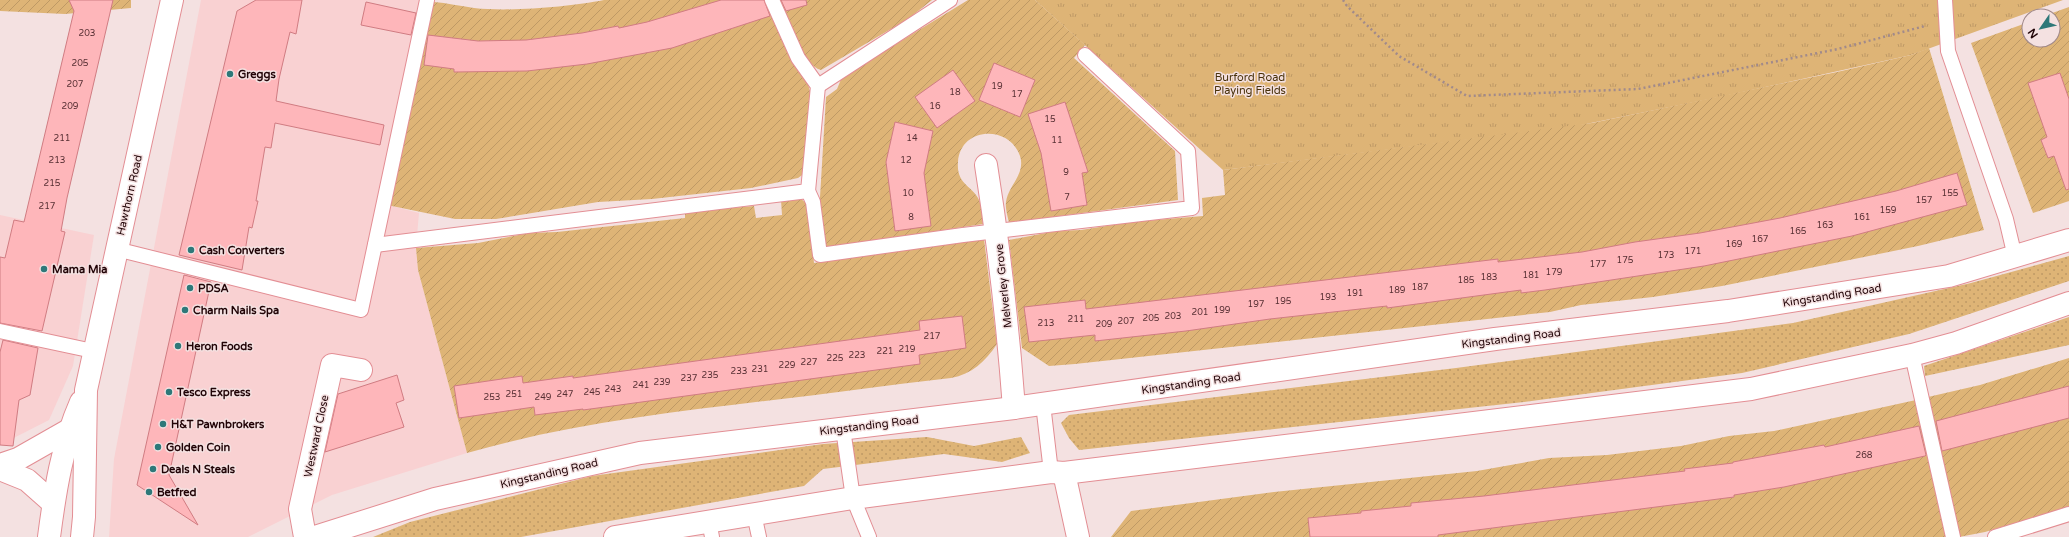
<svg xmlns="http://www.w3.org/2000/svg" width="2069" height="537" font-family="'Varela Round',sans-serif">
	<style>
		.built { fill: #f9d1d2 }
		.grass { fill: url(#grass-dots) }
		.park { fill: url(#park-tufts) }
		.garden { fill: url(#garden-furrows) }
		.building { fill: #feb6ba; stroke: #d07c82 }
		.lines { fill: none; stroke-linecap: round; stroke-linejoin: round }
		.service-casing { stroke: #e38e94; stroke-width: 16 }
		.minor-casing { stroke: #e38e94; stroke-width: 24 }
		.tertiary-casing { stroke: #e38e94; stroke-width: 24 }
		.secondary-casing { stroke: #e38e94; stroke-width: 24 }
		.path { stroke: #a18a8b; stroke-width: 2.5; stroke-dasharray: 2 3; stroke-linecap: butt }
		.service { stroke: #fff; stroke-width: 14 }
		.minor { stroke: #fff; stroke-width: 22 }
		.tertiary { stroke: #fff; stroke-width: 22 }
		.secondary { stroke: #fff; stroke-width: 22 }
		.poi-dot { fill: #2e7879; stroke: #f4e1e1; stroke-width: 1.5 }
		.labels { text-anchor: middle; stroke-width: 3; stroke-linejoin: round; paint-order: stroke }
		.number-label { font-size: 9px; fill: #583034 }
		.poi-label { font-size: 11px; font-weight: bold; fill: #210407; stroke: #f4e1e1; text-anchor: start }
		.park-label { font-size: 11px; fill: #48310a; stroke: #f4e1e1 }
		.street-label { font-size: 11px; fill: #210407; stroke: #f4e1e1 }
	</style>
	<defs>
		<pattern id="grass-dots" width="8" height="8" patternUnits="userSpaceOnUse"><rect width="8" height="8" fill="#deb476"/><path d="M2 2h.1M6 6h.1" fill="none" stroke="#be9965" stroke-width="1.8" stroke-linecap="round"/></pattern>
		<pattern id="park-tufts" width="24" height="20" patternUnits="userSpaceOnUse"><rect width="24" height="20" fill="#deb476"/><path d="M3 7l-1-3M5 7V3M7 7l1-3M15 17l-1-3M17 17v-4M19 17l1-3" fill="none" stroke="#be9965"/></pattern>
		<pattern id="garden-furrows" width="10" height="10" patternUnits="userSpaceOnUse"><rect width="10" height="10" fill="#deb476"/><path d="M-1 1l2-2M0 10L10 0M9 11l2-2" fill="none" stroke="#be9965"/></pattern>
	</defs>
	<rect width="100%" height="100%" fill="#f4e1e1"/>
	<g class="built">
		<path d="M201 0H432L434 2 426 26 388 205 419 213 416 248 418 270 467 453 332 495 248 537H109L114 459Z"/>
		<path d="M0 215 94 235 73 366 49 420 0 445Z"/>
	</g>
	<g class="grass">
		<path d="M2069 256V281L1909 334 1742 373 1524 402 1079 450 1069 438 1061 423 1069 415 1456 368 1793 323 1971 283Z"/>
		<path d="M2069 317V345L1925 376 1924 366Z"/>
		<path d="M927 437 974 446 1021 437 1030 453 1002 462 944 454 823 469 804 486 521 537H373L410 522 592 476 823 444Z"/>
	</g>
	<path class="park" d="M1035 0H2063L1911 55 1724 96 1576 126 1223 170Z"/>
	<g class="garden">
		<path d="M0 0H131V8L65 14 0 11Z"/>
		<path d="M604 0H769L808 84 813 103 805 173 798 178 751 188 652 199 598 202 496 219H455L387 205 425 29 434 2C447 3 460 6 474 8 509 12 569 7 604 0Z"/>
		<path d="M777 0H932L908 19 821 70C803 66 786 17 777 0Z"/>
		<path d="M968 0H1035L1085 45 1074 58 1175 151 1178 200 1009 223C1008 217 1005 208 1006 202 1008 186 1026 174 1020 156 1009 124 960 127 958 162 956 185 973 186 979 200 982 207 982 217 983 224L825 248 819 214 826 97 837 89 842 77Z"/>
		<path d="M2069 7V201L2033 213 1971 43 2029 22V40H2053V16H2044Z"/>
		<path d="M1929 48 1984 230 1918 246 1722 286 1653 297 1581 305 1550 312 1075 364 1049 366 1022 348 1009 240 1056 231 1081 230 1131 222 1203 216 1202 198 1225 195 1223 170 1592 123 1837 72 1911 55Z"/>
		<path d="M799 197 808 205 814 263C871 254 927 246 984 239L997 344C985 362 972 374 951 378 888 385 827 394 765 401 665 413 564 425 467 453L418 270 416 248 478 243 529 233 557 232 685 218V212L754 206 756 218 782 215 781 200Z"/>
		<path d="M2069 358V507L1985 532 1959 537 1928 397 1980 385Z"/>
		<path d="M1916 400 1947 537H1111L1131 511 1274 492 1477 471 1549 458 1607 455 1681 446 1729 436 1774 431Z"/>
	</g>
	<g class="building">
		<path d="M69 0H113L67 198 61 231 65 232 42 331 0 323V257L5 258 14 220 24 222 74 11Z"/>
		<path d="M256 0H302L296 34 290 32 279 79 276 101 384 125 380 145 275 123 271 148 265 147 256 201H258L252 228 249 227 242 270 179 255 237 11Z"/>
		<path d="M721 0H764L770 16 672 48 587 64 527 71 454 72V69L424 65 428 35 478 41 526 40 582 33 618 26 619 28 647 22Z"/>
		<path d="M781 0H806L807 5 786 11Z"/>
		<path d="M366 2 416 13 411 35 361 25Z"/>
		<path d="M994 63 1035 80 1020 117 979 100Z"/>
		<path d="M953 70 975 101 937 128 915 97Z"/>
		<path d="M2060 73 2069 99V189L2066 190 2054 156 2048 158 2041 140 2047 137 2028 83Z"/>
		<path d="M1065 102 1088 172 1082 173 1087 205 1051 211 1041 153 1028 114Z"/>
		<path d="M895 122 933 131 924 173 931 226 895 231 886 162Z"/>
		<path d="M1957 173 1967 205 1852 236 1704 266 1545 290 1521 293V290L1387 308V306L1270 319 1186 331 1095 341V335L1029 342 1024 307 1085 300 1086 309 1498 259V262L1582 252 1635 242 1700 233 1780 218 1896 191Z"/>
		<path d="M184 275 211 282 169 475 198 525 137 485Z"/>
		<path d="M962 316 966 348 919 355 920 364 583 410V409L535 415 534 407 459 418 454 386 522 376 523 383 573 376V378L920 330 919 321Z"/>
		<path d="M3 340 38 348 30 395 19 400 13 446 0 445V352Z"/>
		<path d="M397 375 404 400 396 403 404 427 325 452 338 394Z"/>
		<path d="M2069 386V418L1942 451 1936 421Z"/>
		<path d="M1919 426 1926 455 1925 456 1784 487 1734 495V497L1438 535V537H1310L1308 518 1361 513V511L1411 506V503L1484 496 1685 471 1684 469 1733 463V462L1824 445 1825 447Z"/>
	</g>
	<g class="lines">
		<defs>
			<g id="service">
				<path d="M1945 0 1948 51 2006 219 2015 257"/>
				<path d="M818 86 950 0"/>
				<path d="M808 191 813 202 820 255 963 235 1192 208 1188 151 1085 55"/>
				<path d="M375 245 808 191 818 86 798 58 772 0"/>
				<path d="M116 249 361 310 427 0"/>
				<path d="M0 331 93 351"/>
				<path d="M1912 355 1953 537"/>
				<path d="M1043 404 1051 472"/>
				<path d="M843 429 853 498 869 537"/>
				<path d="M754 514 759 537"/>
				<path d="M709 521 712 537"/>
				<path d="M1995 537 2069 514"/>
			</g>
			<g id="minor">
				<path d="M986 165C999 246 1008 327 1014 408"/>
				<path d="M0 465 18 459 69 430 83 437"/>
				<path d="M0 469 27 480 53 503"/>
				<path d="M1064 473 1078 537"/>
				<path d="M305 537 300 509 332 365 361 370"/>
			</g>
			<g id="tertiary">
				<path d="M49 537C55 491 62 445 81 402"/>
				<path d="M82 537 84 517 86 390 172 0"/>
			</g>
			<g id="secondary">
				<path d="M315 537 435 499 640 453 1014 408 1495 339 1728 311 1949 276 2069 240"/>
				<path d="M615 537 853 498 1051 472 1064 473 1751 389 1912 355 1956 343 2069 303"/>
			</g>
		</defs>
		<use href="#service" class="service-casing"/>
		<use href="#minor" class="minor-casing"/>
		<use href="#tertiary" class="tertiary-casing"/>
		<use href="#secondary" class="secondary-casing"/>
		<path class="path" d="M1343 0 1347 6 1399 56 1467 96 1638 89 1838 49 1925 26"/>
		<use href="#service" class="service"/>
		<use href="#minor" class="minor"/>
		<use href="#tertiary" class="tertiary"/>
		<use href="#secondary" class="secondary"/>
	</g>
	<g class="poi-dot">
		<circle cx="230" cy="74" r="4"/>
		<circle cx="191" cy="250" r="4"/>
		<circle cx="44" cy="269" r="4"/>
		<circle cx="190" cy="288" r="4"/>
		<circle cx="185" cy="310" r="4"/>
		<circle cx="178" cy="346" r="4"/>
		<circle cx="169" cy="392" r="4"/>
		<circle cx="163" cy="424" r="4"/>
		<circle cx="158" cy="447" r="4"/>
		<circle cx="153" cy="469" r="4"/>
		<circle cx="149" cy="492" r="4"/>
	</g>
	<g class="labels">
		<g class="number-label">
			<text x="87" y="36">203</text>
			<text x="80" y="66">205</text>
			<text x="75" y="87">207</text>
			<text x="997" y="89">19</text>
			<text x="955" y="95">18</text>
			<text x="1017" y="97">17</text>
			<text x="70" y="109">209</text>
			<text x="935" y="109">16</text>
			<text x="1050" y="122">15</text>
			<text x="62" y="141">211</text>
			<text x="912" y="141">14</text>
			<text x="1057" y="143">11</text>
			<text x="57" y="163">213</text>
			<text x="906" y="163">12</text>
			<text x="1066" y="175">9</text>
			<text x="52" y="186">215</text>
			<text x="908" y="196">10</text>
			<text x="1950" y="196">155</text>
			<text x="1067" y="200">7</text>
			<text x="1924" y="203">157</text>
			<text x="47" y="209">217</text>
			<text x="1888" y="213">159</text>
			<text x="911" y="220">8</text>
			<text x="1862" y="220">161</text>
			<text x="1825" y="228">163</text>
			<text x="1798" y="234">165</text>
			<text x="1760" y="242">167</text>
			<text x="1734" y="247">169</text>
			<text x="1693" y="254">171</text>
			<text x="1666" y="258">173</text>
			<text x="1625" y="263">175</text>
			<text x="1598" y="267">177</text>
			<text x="1554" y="275">179</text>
			<text x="1531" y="278">181</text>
			<text x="1489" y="280">183</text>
			<text x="1466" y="283">185</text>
			<text x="1420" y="290">187</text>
			<text x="1397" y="293">189</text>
			<text x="1355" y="296">191</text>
			<text x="1328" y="300">193</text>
			<text x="1283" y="304">195</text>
			<text x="1256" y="307">197</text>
			<text x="1222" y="313">199</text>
			<text x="1200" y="315">201</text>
			<text x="1173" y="319">203</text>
			<text x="1151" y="321">205</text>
			<text x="1076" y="322">211</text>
			<text x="1126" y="324">207</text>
			<text x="1046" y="326">213</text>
			<text x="1104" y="327">209</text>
			<text x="932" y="339">217</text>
			<text x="907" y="352">219</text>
			<text x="885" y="354">221</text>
			<text x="857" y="358">223</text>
			<text x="835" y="361">225</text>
			<text x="809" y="365">227</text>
			<text x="787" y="368">229</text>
			<text x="760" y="372">231</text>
			<text x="739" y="374">233</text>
			<text x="710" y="378">235</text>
			<text x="689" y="381">237</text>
			<text x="662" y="385">239</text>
			<text x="641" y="388">241</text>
			<text x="613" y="392">243</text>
			<text x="592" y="395">245</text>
			<text x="514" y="397">251</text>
			<text x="565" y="397">247</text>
			<text x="492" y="400">253</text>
			<text x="543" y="400">249</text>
			<text x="1864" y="458">268</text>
		</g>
		<g class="poi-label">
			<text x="238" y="78">Greggs</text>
			<text x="199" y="254">Cash Converters</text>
			<text x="52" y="273">Mama Mia</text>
			<text x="198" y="292">PDSA</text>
			<text x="193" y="314">Charm Nails Spa</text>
			<text x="186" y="350">Heron Foods</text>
			<text x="177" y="396">Tesco Express</text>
			<text x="171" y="428">H&amp;T Pawnbrokers</text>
			<text x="166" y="451">Golden Coin</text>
			<text x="161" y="473">Deals N Steals</text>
			<text x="157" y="496">Betfred</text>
		</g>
		<g class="park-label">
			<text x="1250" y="81">Burford Road<tspan x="1250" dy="13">Playing Fields</tspan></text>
		</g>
		<g class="street-label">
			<text transform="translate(129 195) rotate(-77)" y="4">Hawthorn Road</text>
			<text transform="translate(1003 286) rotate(-96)" y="4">Melverley Grove</text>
			<text transform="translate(1832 295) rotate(-9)" y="4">Kingstanding Road</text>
			<text transform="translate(1511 338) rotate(-7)" y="4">Kingstanding Road</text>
			<text transform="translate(1191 383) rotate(-8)" y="4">Kingstanding Road</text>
			<text transform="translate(869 425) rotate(-7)" y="4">Kingstanding Road</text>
			<text transform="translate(316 436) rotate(-78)" y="4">Westward Close</text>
			<text transform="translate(549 473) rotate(-13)" y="4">Kingstanding Road</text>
		</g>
	</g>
	<g transform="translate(2041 28) rotate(236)"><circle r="19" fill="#f4e1e1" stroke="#a0898a"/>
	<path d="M0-3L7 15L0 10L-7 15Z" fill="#2e7879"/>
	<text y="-6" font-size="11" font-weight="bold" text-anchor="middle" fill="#210407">N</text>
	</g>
</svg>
